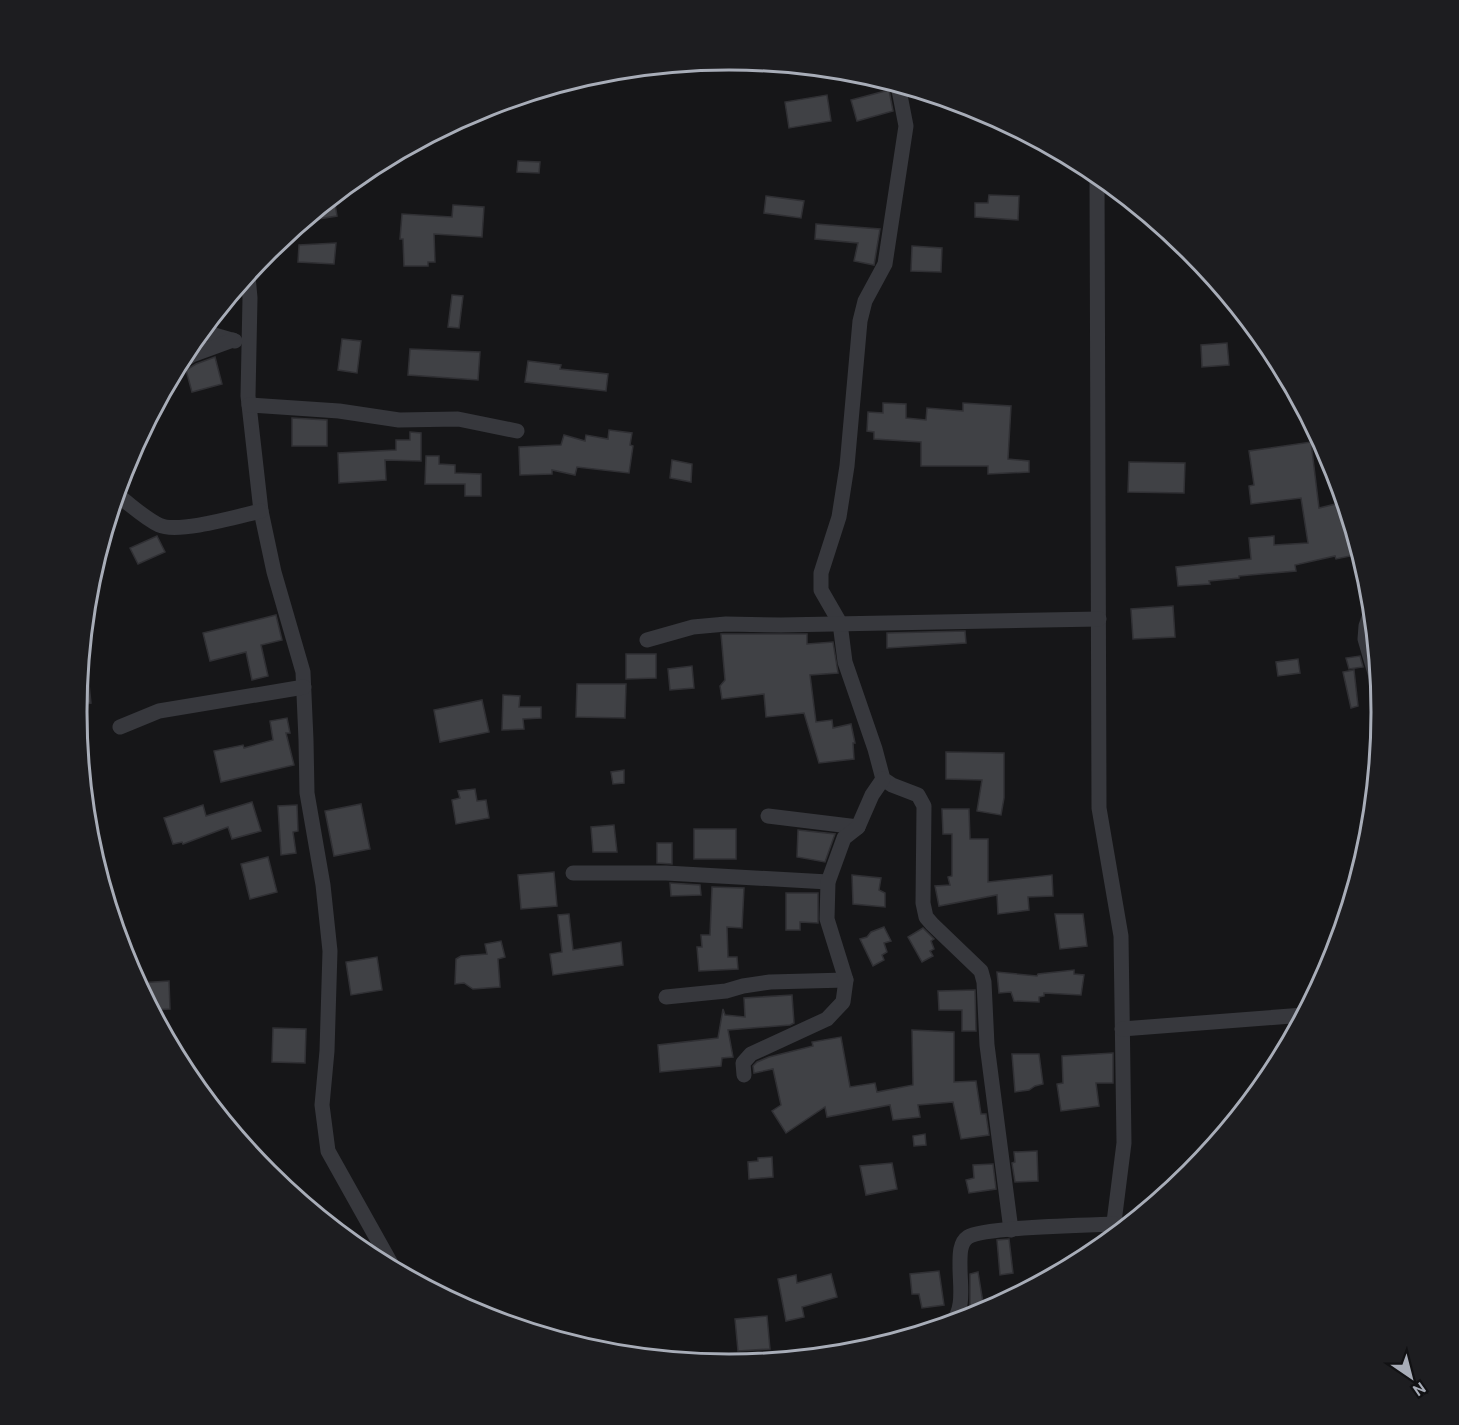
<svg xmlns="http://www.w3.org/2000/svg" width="1459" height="1425" font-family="Cabin,sans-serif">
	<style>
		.building { fill: #404145; stroke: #303034; stroke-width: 1.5 }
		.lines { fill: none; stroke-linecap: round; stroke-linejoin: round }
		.minor { stroke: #37383d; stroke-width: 15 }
		.rim { fill: none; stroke: #a8adb8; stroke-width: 3 }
	</style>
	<rect width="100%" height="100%" fill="#161618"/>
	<g class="building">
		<path d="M889 90 893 111 857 121 851 100Z"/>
		<path d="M827 95 831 121 789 128 785 102Z"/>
		<path d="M518 161 540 162 539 173 517 172Z"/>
		<path d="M989 195 1019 196 1018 220 975 217V203H988Z"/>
		<path d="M766 196 804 201 801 218 764 213Z"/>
		<path d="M334 197 337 216 305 221 328 202Z"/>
		<path d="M453 205 484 207 482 237 434 234 435 262H428V266H404L403 239H400L402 214 452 217Z"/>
		<path d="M816 224 880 229 874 265 854 261 858 243 815 239Z"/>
		<path d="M336 243 334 264 298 262 299 245Z"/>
		<path d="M912 246 942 248 941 272 911 271Z"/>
		<path d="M452 295 463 296 459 328 448 327Z"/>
		<path d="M342 339 361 341 357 373 338 370Z"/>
		<path d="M1227 343 1229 365 1202 367 1201 345Z"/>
		<path d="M410 349 480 352 478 380 408 375Z"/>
		<path d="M215 357 222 384 192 392 186 370 196 364Z"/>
		<path d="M528 361 561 365 560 369 608 374 606 391 525 382Z"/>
		<path d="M883 403 906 404V418L926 420 927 408 963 411V403L1011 406 1008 459 1029 461V472L988 474V466H921V442L874 439V432L867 431 868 412 883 413Z"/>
		<path d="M292 418 327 420V446H292Z"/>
		<path d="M609 430 632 433 630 445 633 446 629 473 577 467 575 475 552 470V474L520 475 519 447 561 445 564 435 585 441 586 435 608 439Z"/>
		<path d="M410 432 421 433V461L385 460 386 480 339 483 338 453 396 450V440H410Z"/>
		<path d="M1311 442 1319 508 1344 502 1360 554 1336 559 1335 556 1295 565 1296 571 1239 576V578L1209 581 1210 584 1178 586 1176 567 1251 559 1249 538 1274 536V545L1308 543 1301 498 1251 504 1249 486 1254 485 1249 451Z"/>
		<path d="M426 456H439V464L455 465V473L481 474V496H465V484H425Z"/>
		<path d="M672 460 692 464 691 482 670 478Z"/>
		<path d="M1129 462 1185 463 1184 493 1128 492Z"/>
		<path d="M157 536 165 552 138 564 130 548Z"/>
		<path d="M1173 606 1175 637 1133 639 1131 609Z"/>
		<path d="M276 615 282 640 261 645 268 676 252 680 246 652 210 661 203 633Z"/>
		<path d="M965 631 966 643 887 648V633Z"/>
		<path d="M721 634H807V644L833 642 838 673 810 675 816 722 832 720 833 728 851 724 855 743H853L854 759 819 763 804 713 766 717 764 694 722 699 720 686 725 680Z"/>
		<path d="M626 654H656V678L626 679Z"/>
		<path d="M1360 656 1363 667 1349 669 1346 658Z"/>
		<path d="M1298 659 1300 673 1278 676 1276 662Z"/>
		<path d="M82 665H87L91 703 78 705Z"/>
		<path d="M692 666 694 688 670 690 668 669Z"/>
		<path d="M1354 670 1358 706 1351 708 1343 672Z"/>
		<path d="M577 684H626L625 718 576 717Z"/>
		<path d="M503 695 520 696 519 707H541V718L523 719 524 729 502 730Z"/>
		<path d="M482 700 489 732 440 742 434 710Z"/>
		<path d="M287 718 290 733H286L294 765 221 782 214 751 243 745 244 748 273 740 270 721Z"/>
		<path d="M946 752 1004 753V798L1001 815 977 811 982 780 946 779Z"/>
		<path d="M624 770V783L613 784 611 772Z"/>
		<path d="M475 789 477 801 486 800 489 818 456 824 452 800 460 798 458 791Z"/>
		<path d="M252 802 261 831 232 839 228 827 183 844 182 842 173 844 164 818 203 805 206 816Z"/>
		<path d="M361 804 370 849 334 856 325 811Z"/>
		<path d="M297 805 298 831 293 832 296 853 281 855 278 806Z"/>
		<path d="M942 809H969L970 839H988V882L1052 875 1053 896 1028 897 1029 910 998 914 997 895 939 906 935 886 950 885 948 877 952 876V834H943Z"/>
		<path d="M614 825 617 852H593L591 827Z"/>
		<rect x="694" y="829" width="42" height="30"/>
		<path d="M798 830 835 834 825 862 797 857Z"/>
		<path d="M657 843H672V864L657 863Z"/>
		<path d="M268 857 277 892 250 899 241 864Z"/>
		<path d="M554 872 557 906 521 909 518 875Z"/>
		<path d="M852 875 881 878 879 890 885 893V907L853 904Z"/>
		<path d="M670 883 700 885 701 895 671 896Z"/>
		<path d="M712 887 744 888 742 928 727 927 728 957H737L738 969 699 971 697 947H702L701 935H710Z"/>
		<path d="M786 893H818V923L800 922V930H786Z"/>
		<path d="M569 914 573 950 621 942 623 965 553 975 550 954 562 952 558 915Z"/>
		<path d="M1055 914H1083L1087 946 1060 949Z"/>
		<path d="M884 927 891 941 884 943 887 952 882 955 884 960 873 966 860 939 867 937 871 932Z"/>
		<path d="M923 928 934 939 931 941 934 949 930 951 933 956 922 962 908 937Z"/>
		<path d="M501 941 505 957 498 959 500 987 473 989 464 983 455 984 456 959 461 956 487 954 485 944Z"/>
		<path d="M377 957 382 990 351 995 346 962Z"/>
		<path d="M1074 970V974L1084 975 1081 995 1044 993V996L1039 997V1002L1014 1001 1011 992 999 993 997 972 1037 976 1038 974Z"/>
		<path d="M169 981 170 1009 152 1010 138 983Z"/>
		<path d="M975 990 976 1031H962V1010H939L938 991Z"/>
		<path d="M792 995 794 1023 790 1025 728 1030 733 1057 722 1058 721 1066 660 1072 658 1045 718 1038 723 1009 725 1015 745 1017 744 998Z"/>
		<path d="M273 1028 306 1029 305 1063 272 1062Z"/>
		<path d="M912 1030 954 1032V1082L976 1081 981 1114H986L989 1135 961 1139 953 1102 918 1105 920 1117 893 1120 890 1105 827 1117 825 1107 786 1133 772 1111 781 1105 773 1069 754 1073 753 1066 757 1062 769 1057 813 1046 812 1042 841 1037 850 1087 875 1083 877 1092 913 1085Z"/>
		<path d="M1113 1053V1083H1096L1099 1106 1061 1111 1057 1084 1063 1083 1062 1056Z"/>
		<path d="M1012 1054H1039L1043 1084 1035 1086 1029 1090 1015 1092Z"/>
		<path d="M925 1134 926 1145 914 1146 913 1136Z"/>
		<path d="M1037 1151 1038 1181 1015 1182 1012 1163 1015 1162 1014 1152Z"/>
		<path d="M772 1157 773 1177 749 1179 748 1162 758 1161V1158Z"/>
		<path d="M892 1163 897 1189 866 1195 860 1166Z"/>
		<path d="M993 1164 996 1189 969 1193 966 1180 974 1178 973 1165Z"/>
		<path d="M1009 1239 1013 1273 1000 1275 997 1240Z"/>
		<path d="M939 1271 944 1305 922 1308 919 1294H912L910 1274Z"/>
		<path d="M978 1272 984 1309 970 1312V1274Z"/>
		<path d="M831 1274 837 1297 802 1307 804 1317 786 1321 778 1279 796 1275 797 1283Z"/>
		<path d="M767 1316 770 1349 738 1351 735 1319Z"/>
	</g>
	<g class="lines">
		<g class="minor">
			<path d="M898 85 906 126 885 264 865 301 860 321 847 466 839 517 821 573V590L840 623 845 662 875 749 883 779 892 785 918 795 924 806 923 903 926 917 932 924 981 971 984 982 987 1045 1011 1230"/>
			<path d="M1097 174 1099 808 1121 936 1124 1143 1112 1238"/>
			<path d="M248 276 250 298 248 396 261 511 274 572 303 672 306 740 307 793 323 885 330 951 327 1051 322 1105 328 1151 394 1269"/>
			<path d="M200 334H211L235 341"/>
			<path d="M181 362 192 355 233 340"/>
			<path d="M249 405 339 411 399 420 458 419 517 431"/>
			<path d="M148 422 149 420"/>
			<path d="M117 495C130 504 144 518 159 525 178 534 239 516 261 511"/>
			<path d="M1372 609 1366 626 1365 639 1379 687"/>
			<path d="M647 640 693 627 726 624 781 625 1099 619"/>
			<path d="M120 727 159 711 304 687"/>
			<path d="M768 816 858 827"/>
			<path d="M573 873H666L828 882"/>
			<path d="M666 997 726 991 743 986 770 982 846 980"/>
			<path d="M1122 1029 1304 1015"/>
			<path d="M744 1075 743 1063 751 1054 827 1019 843 1002 846 980 827 919 828 882 844 838 858 827 872 795 883 779"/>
			<path d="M951 1324C965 1309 960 1286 960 1267 960 1257 959 1243 968 1237 983 1227 1089 1225 1114 1224"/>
		</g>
	</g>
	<path d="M0 0H1459V1425H0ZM87 712a642 642 0 1 1 1284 0a642 642 0 1 1-1284 0Z" fill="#1d1d20" fill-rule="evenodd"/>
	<path class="rim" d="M87 712a642 642 0 1 1 1284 0a642 642 0 1 1-1284 0Z"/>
	<g transform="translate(1411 1377) rotate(145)" stroke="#111113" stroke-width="4.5" paint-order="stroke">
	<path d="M0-4.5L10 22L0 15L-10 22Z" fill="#a8adb8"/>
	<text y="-9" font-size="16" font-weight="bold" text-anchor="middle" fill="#a8adb8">N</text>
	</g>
</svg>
